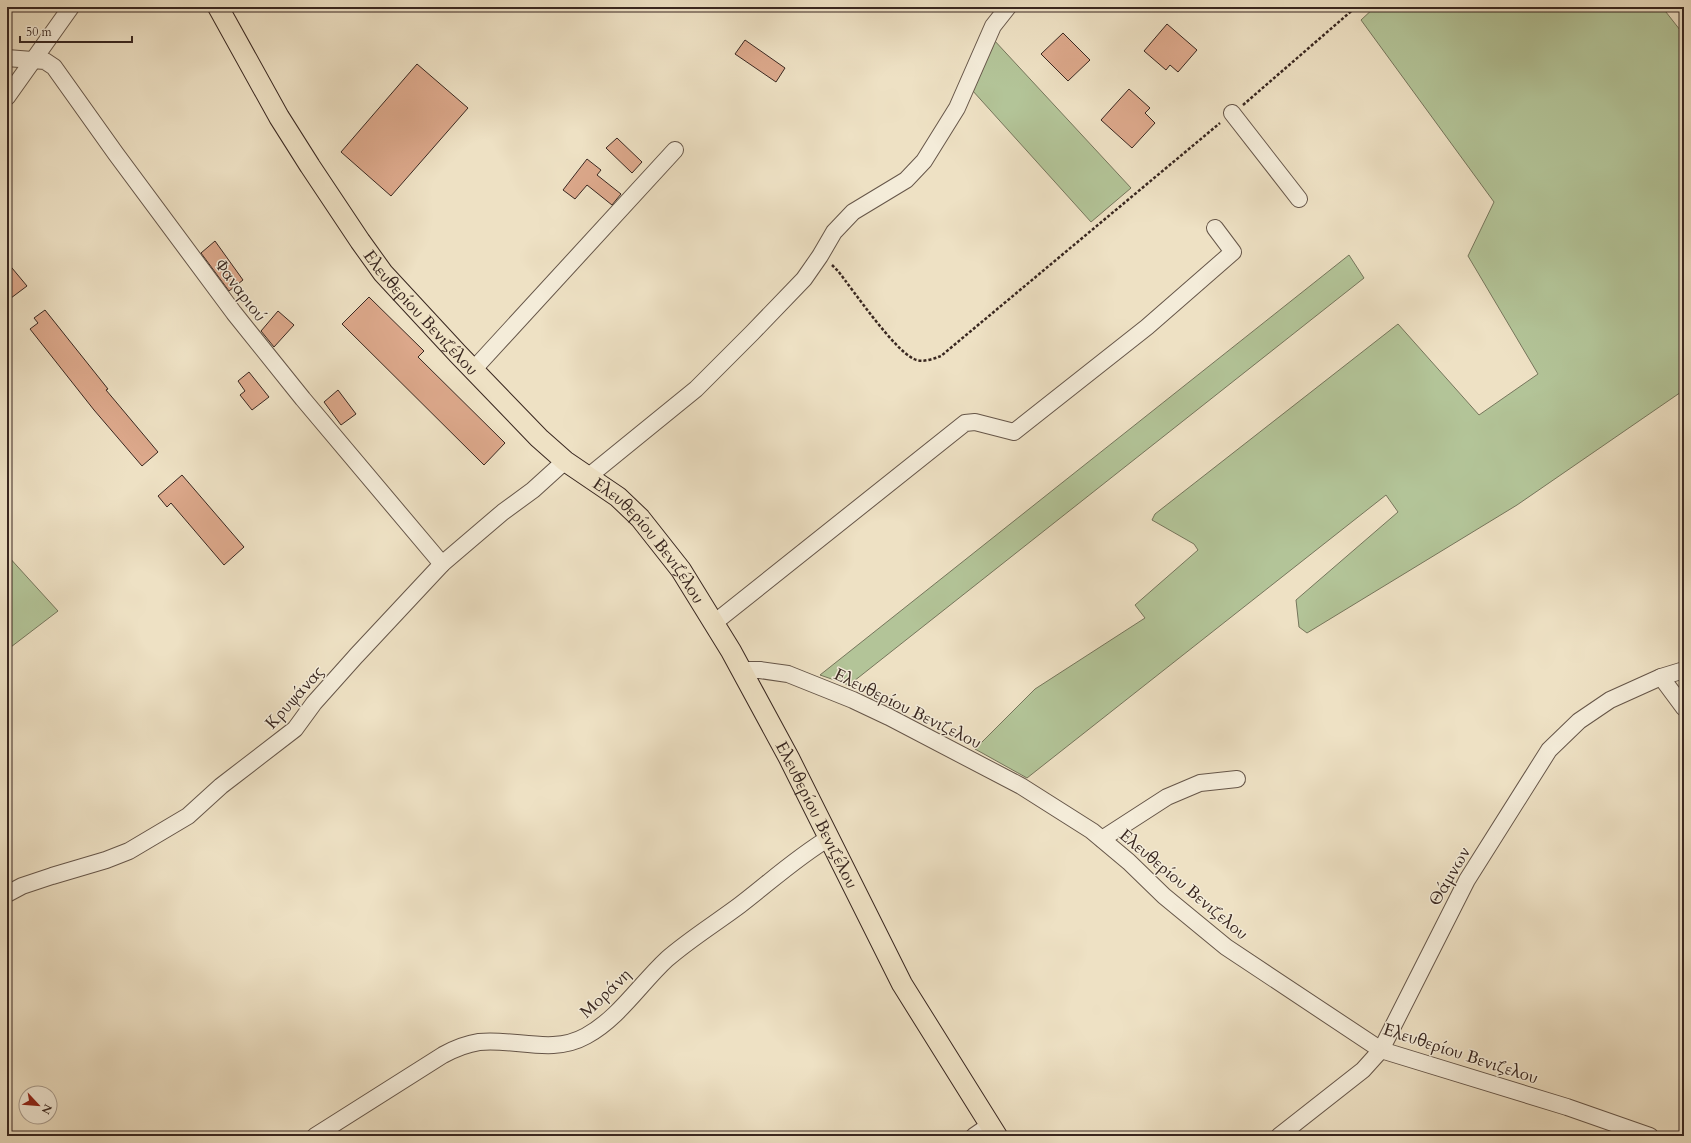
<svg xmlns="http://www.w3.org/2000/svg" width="1691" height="1143" font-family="Cardo,serif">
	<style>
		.green { fill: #b3c498; stroke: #76765c }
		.building { fill: #dca88b; stroke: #392720 }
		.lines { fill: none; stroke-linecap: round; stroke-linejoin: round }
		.minor-casing { stroke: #665649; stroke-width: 18 }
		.major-casing { stroke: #392720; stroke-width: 22 }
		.path { stroke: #392720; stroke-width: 2.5; stroke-dasharray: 3 2; stroke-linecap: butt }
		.minor { stroke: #f4ecd9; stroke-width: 16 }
		.major { stroke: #eee1c4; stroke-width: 20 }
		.labels { text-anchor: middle; stroke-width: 3; stroke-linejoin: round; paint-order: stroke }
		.street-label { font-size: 17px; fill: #392720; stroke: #f4ecd9 }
	</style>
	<rect width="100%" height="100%" fill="#eee1c4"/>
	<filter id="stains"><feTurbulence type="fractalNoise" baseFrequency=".005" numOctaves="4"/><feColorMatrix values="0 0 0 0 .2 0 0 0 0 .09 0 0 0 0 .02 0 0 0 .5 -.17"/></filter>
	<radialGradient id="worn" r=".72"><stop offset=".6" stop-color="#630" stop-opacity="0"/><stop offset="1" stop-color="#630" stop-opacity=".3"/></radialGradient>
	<g class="green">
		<path d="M1375 7H1662L1684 35V390L1517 505 1307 633 1299 627 1296 600 1398 512 1386 495 1027 778 975 749 1035 689 1145 618 1135 605 1198 550 1194 544 1152 520 1155 514 1398 324 1479 415 1538 374 1468 256 1494 202 1361 20Z"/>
		<path d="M993 39 1131 188 1091 222 972 90Z"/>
		<path d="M1349 255 1364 278 849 685 820 675Z"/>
		<path d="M7 555 58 611 7 650Z"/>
	</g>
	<g class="building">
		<path d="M1167 24 1197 50 1178 72 1170 65 1166 70 1144 51Z"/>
		<path d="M1063 33 1090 60 1068 81 1041 54Z"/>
		<path d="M745 40 785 68 776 82 735 54Z"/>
		<path d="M417 64 468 108 391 196 341 152Z"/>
		<path d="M1129 89 1150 108 1145 113 1155 123 1132 148 1101 120Z"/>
		<path d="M617 138 642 162 632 173 606 148Z"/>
		<path d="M587 159 601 170 597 175 621 194 612 205 587 185 575 199 563 190Z"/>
		<path d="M215 241 243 280 229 291 201 253Z"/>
		<path d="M7 262 27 286 7 301Z"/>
		<path d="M369 297 424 351 418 357 505 443 484 465 342 324Z"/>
		<path d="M45 310 108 389 106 390 158 452 142 466 94 410 30 329 38 323 34 318Z"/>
		<path d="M278 311 294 325 274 347 261 331Z"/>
		<path d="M249 372 269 397 252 410 240 395 245 391 238 381Z"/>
		<path d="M338 390 356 414 341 425 324 402Z"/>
		<path d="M182 475 244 547 224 565 171 503 167 507 158 496Z"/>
	</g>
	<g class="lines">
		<defs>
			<g id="minor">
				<path d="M7 58 45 61 54 67 116 154 234 313 303 399 442 564"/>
				<path d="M7 97 71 7"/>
				<path d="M1232 113 1299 199"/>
				<path d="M473 370 675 150"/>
				<path d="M589 476 696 389 752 333 804 279 820 256 834 232 853 212 906 180 924 161 957 108 993 26 1008 7"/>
				<path d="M714 623 965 423 975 422 1014 432 1147 327 1233 252 1215 228"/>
				<path d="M741 670H760L788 674 853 700 889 717 1021 786 1092 831 1129 862 1164 896 1226 947 1381 1050 1567 1107 1650 1136"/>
				<path d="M1661 677 1684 708"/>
				<path d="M1102 839 1167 797 1200 783 1237 779"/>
				<path d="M7 894 22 886 52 876 106 860 129 851 188 816 221 786 295 729 314 703 356 656 442 564 503 512 533 490 565 461"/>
				<path d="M315 1136 443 1055C454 1049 466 1044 479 1042 516 1038 552 1055 586 1036 619 1018 640 984 667 959 690 939 716 923 740 905 770 882 797 857 829 838"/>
				<path d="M974 1136 990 1125"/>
				<path d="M1279 1136 1363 1070 1381 1050 1467 880 1549 750 1579 721 1610 700 1661 677 1684 670"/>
			</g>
			<g id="major">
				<path id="s1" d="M218 7 279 117 310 166 360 241 383 273 458 354 539 438 565 461 618 497 640 518 681 570 731 651 789 758 902 984 997 1136"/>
			</g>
		</defs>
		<use href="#minor" class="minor-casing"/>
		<use href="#major" class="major-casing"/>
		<g class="path">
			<path d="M1243 105 1356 7"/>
			<path d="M832 265 838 271C853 290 894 350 914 359 922 363 933 359 941 356L1220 123"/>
		</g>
		<use href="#minor" class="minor"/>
		<use href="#major" class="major"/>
	</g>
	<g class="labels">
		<g class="street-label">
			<text transform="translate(241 290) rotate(53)" y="6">Φαναριού</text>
			<text dy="6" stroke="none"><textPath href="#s1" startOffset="368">Ελευθερίου Βενιζέλου</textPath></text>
			<text dy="6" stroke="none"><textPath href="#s1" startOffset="692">Ελευθερίου Βενιζέλου</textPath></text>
			<text transform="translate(294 697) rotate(-48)" y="6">Κρυψάνας</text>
			<text transform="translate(908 708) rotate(26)" y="6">Ελευθερίου Βενιζελου</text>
			<text dy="6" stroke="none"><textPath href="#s1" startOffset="1016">Ελευθερίου Βενιζέλου</textPath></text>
			<text transform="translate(1449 876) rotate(-60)" y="6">Θάμνων</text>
			<text transform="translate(1184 884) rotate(40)" y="6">Ελευθερίου Βενιζελου</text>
			<text transform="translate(605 993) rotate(-44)" y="6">Μοράνη</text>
			<text transform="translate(1461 1053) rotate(18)" y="6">Ελευθερίου Βενιζελου</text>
		</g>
	</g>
	<rect width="1691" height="1143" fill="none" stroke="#eee1c4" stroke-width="24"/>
	<rect x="8" y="8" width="1675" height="1127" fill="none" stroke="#392720" stroke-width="2"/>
	<rect x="12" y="12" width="1667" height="1119" fill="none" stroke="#392720"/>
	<g transform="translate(38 1105) rotate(116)"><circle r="19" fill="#f4ecd9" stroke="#a99d8f"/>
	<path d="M0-3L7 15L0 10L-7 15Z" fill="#8f2418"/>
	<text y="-6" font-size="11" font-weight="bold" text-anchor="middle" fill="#392720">N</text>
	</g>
	<path d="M20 36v6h112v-6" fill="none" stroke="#392720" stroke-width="2"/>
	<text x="26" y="36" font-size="12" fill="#392720" stroke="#f4ecd9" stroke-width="3" paint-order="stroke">50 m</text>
	<rect width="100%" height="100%" filter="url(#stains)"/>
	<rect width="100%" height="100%" fill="url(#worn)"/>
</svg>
